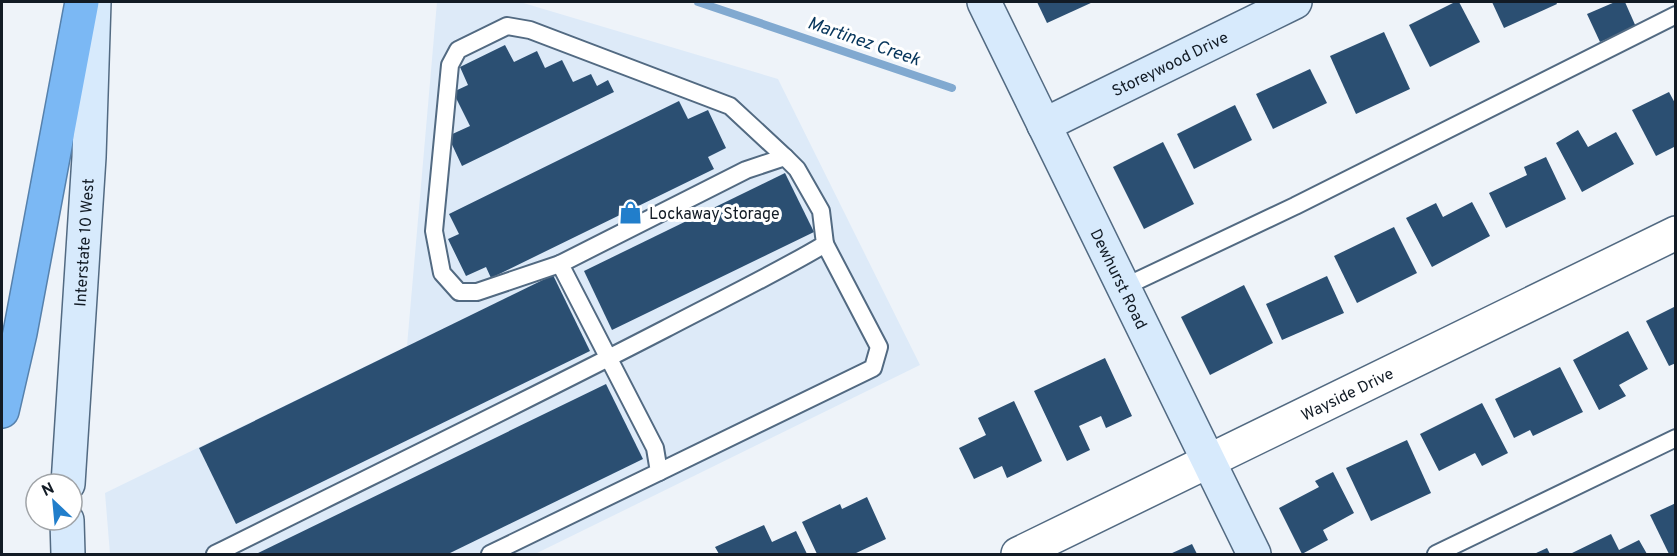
<svg xmlns="http://www.w3.org/2000/svg" width="1677" height="556" font-family="Overpass,sans-serif">
	<style>
		.built { fill: #ddeaf8 }
		.lines { fill: none; stroke-linecap: round; stroke-linejoin: round }
		.stream { stroke: #81a9d0; stroke-width: 8 }
		.building { fill: #2b4f72 }
		.lane-casing { stroke: #526a82; stroke-width: 20 }
		.street-casing { stroke: #526a82; stroke-width: 36 }
		.secondary-casing { stroke: #526a82; stroke-width: 36 }
		.highway-casing { stroke: #5681ac; stroke-width: 36 }
		.lane { stroke: #fff; stroke-width: 16 }
		.street { stroke: #fff; stroke-width: 33 }
		.secondary { stroke: #d7eafc; stroke-width: 33 }
		.highway { stroke: #7bb8f4; stroke-width: 33 }
		.labels { text-anchor: middle; stroke-width: 6; stroke-linejoin: round; paint-order: stroke }
		.street-label { font-size: 16px; fill: #121b25; stroke: #fff }
		.poi-label { font-size: 16px; fill: #121b25; stroke: #fff; text-anchor: start }
		.water-label { font-size: 18px; font-style: italic; fill: #06355b; stroke: #fff }
	</style>
	<rect width="100%" height="100%" fill="#eef3f9"/>
	<path class="built" d="M437 2H520L778 79 920 365 535 554H110L105 493 407 346Z"/>
	<g class="lines">
		<path class="stream" d="M698 2 952 88"/>
	</g>
	<g class="building">
		<path d="M1037 2H1093L1047 23Z"/>
		<path d="M1455 2H1459L1480 42 1430 67 1409 25Z"/>
		<path d="M1492 2H1556L1557 4 1504 28Z"/>
		<path d="M1615 2H1625L1636 27 1600 42 1587 14Z"/>
		<path d="M1384 32 1410 89 1356 114 1330 56Z"/>
		<path d="M505 45 514 62 537 51 545 68 562 60 573 82 591 74 597 86 608 80 614 92 462 166 448 136 470 126 453 92 468 85 460 67Z"/>
		<path d="M1310 69 1327 103 1273 129 1256 94Z"/>
		<path d="M1669 92 1676 105V146L1656 156 1632 110Z"/>
		<path d="M679 101 688 119 708 110 726 148 708 157 714 169 491 278 486 267 466 276 448 239 459 234 449 214Z"/>
		<path d="M1235 105 1252 140 1194 169 1177 134Z"/>
		<path d="M1578 130 1588 147 1616 132 1634 164 1582 192 1556 143Z"/>
		<path d="M1163 142 1194 204 1144 229 1113 167Z"/>
		<path d="M1546 157 1566 199 1506 228 1489 193 1527 175 1524 167Z"/>
		<path d="M785 173 814 232 612 330 584 271Z"/>
		<path d="M1472 202 1490 236 1432 267 1406 218 1436 203 1443 217Z"/>
		<path d="M1394 227 1417 273 1357 303 1334 256Z"/>
		<path d="M553 275 590 351 236 524 199 448Z"/>
		<path d="M1327 276 1344 313 1282 340 1266 304Z"/>
		<path d="M1244 285 1273 343 1210 375 1181 317Z"/>
		<path d="M1676 306V363L1669 366 1646 321Z"/>
		<path d="M1628 331 1648 369 1619 385 1626 396 1599 410 1573 360Z"/>
		<path d="M1105 358 1132 416 1106 428 1101 416 1079 426 1090 450 1067 461 1034 391Z"/>
		<path d="M1560 367 1583 412 1533 436 1530 430 1514 438 1495 399Z"/>
		<path d="M606 384 643 459 448 554H256Z"/>
		<path d="M1014 401 1042 461 1007 478 1002 466 974 479 959 448 986 435 978 418Z"/>
		<path d="M1482 403 1508 453 1482 466 1475 453 1439 471 1420 434Z"/>
		<path d="M1407 440 1431 493 1371 521 1346 468Z"/>
		<path d="M1333 472 1354 513 1323 530 1328 540 1302 554 1279 508 1319 487 1315 481Z"/>
		<path d="M867 497 886 539 854 554H817L802 522 840 504 842 509Z"/>
		<path d="M1676 503V554H1669L1650 515Z"/>
		<path d="M764 525 772 542 796 531 807 554H719L715 547Z"/>
		<path d="M1611 534 1619 550 1639 540 1647 554H1570Z"/>
		<path d="M1192 544 1197 554H1170Z"/>
		<path d="M1547 548 1550 554H1534Z"/>
	</g>
	<g class="lines">
		<defs>
			<g id="lane">
				<path d="M560 264 477 292H459L442 273 434 231 450 65 458 50 507 26 530 30 730 106 785 157"/>
				<path d="M1124 287 1295 206 1676 15"/>
				<path d="M659 472 873 368 879 347 825 244"/>
				<path d="M215 554C365 479 516 406 665 329 718 301 773 275 825 244L821 211 797 169 785 157 746 170 560 264 655 448 659 472 490 554"/>
				<path d="M1436 554 1676 438"/>
			</g>
			<g id="street">
				<path id="s1" d="M1018 554 1676 233"/>
			</g>
			<g id="secondary">
				<path id="s2" d="M984 2 1254 554"/>
				<path id="s3" d="M1044 125 1295 2"/>
				<path id="s4" d="M68 484 89 157 94 2"/>
				<path d="M67 520 68 554"/>
			</g>
			<path id="highway" d="M2 411 20 333 82 2"/>
		</defs>
		<use href="#lane" class="lane-casing"/>
		<use href="#street" class="street-casing"/>
		<use href="#secondary" class="secondary-casing"/>
		<use href="#highway" class="highway-casing"/>
		<use href="#lane" class="lane"/>
		<use href="#street" class="street"/>
		<use href="#secondary" class="secondary"/>
		<use href="#highway" class="highway"/>
	</g>
	<defs>
		<symbol id="shop-bare" viewBox="-9 -9 18 18"><path d="M-5-2.5h2.3a2.7 3.5 0 0 1 5.4 0H5L5.5 6h-11ZM-1.5-2.5h3a1.5 2.3 0 0 0-3 0Z" fill="#217ecb" stroke="#fff" stroke-width="2.5" paint-order="stroke"/></symbol>
	</defs>
	<g fill-rule="evenodd">
		<use href="#shop-bare" x="614" y="196" width="33" height="33"/>
	</g>
	<g class="labels">
		<g class="street-label">
			<text dy="6" stroke="none"><textPath href="#s3" startOffset="140">Storeywood Drive</textPath></text>
			<text dy="6" stroke="none"><textPath href="#s4" startOffset="242">Interstate 10 West</textPath></text>
			<text dy="6" stroke="none"><textPath href="#s2" startOffset="308">Dewhurst Road</textPath></text>
			<text dy="6" stroke="none"><textPath href="#s1" startOffset="366">Wayside Drive</textPath></text>
		</g>
		<g class="poi-label">
			<text x="649" y="219">Lockaway Storage</text>
		</g>
		<g class="water-label">
			<text transform="translate(864 41) rotate(19)" y="6">Martinez Creek</text>
		</g>
	</g>
	<rect width="1677" height="556" fill="none" stroke="#121b25" stroke-width="6"/>
	<g transform="translate(54 502) rotate(334)"><circle r="28" fill="#ffffff" stroke="#a0a4a8" stroke-width="1.5"/>
	<path d="M0-4.5L10 22L0 15L-10 22Z" fill="#217ecb"/>
	<text y="-9" font-size="16" font-weight="bold" text-anchor="middle" fill="#121b25">N</text>
	</g>
</svg>
